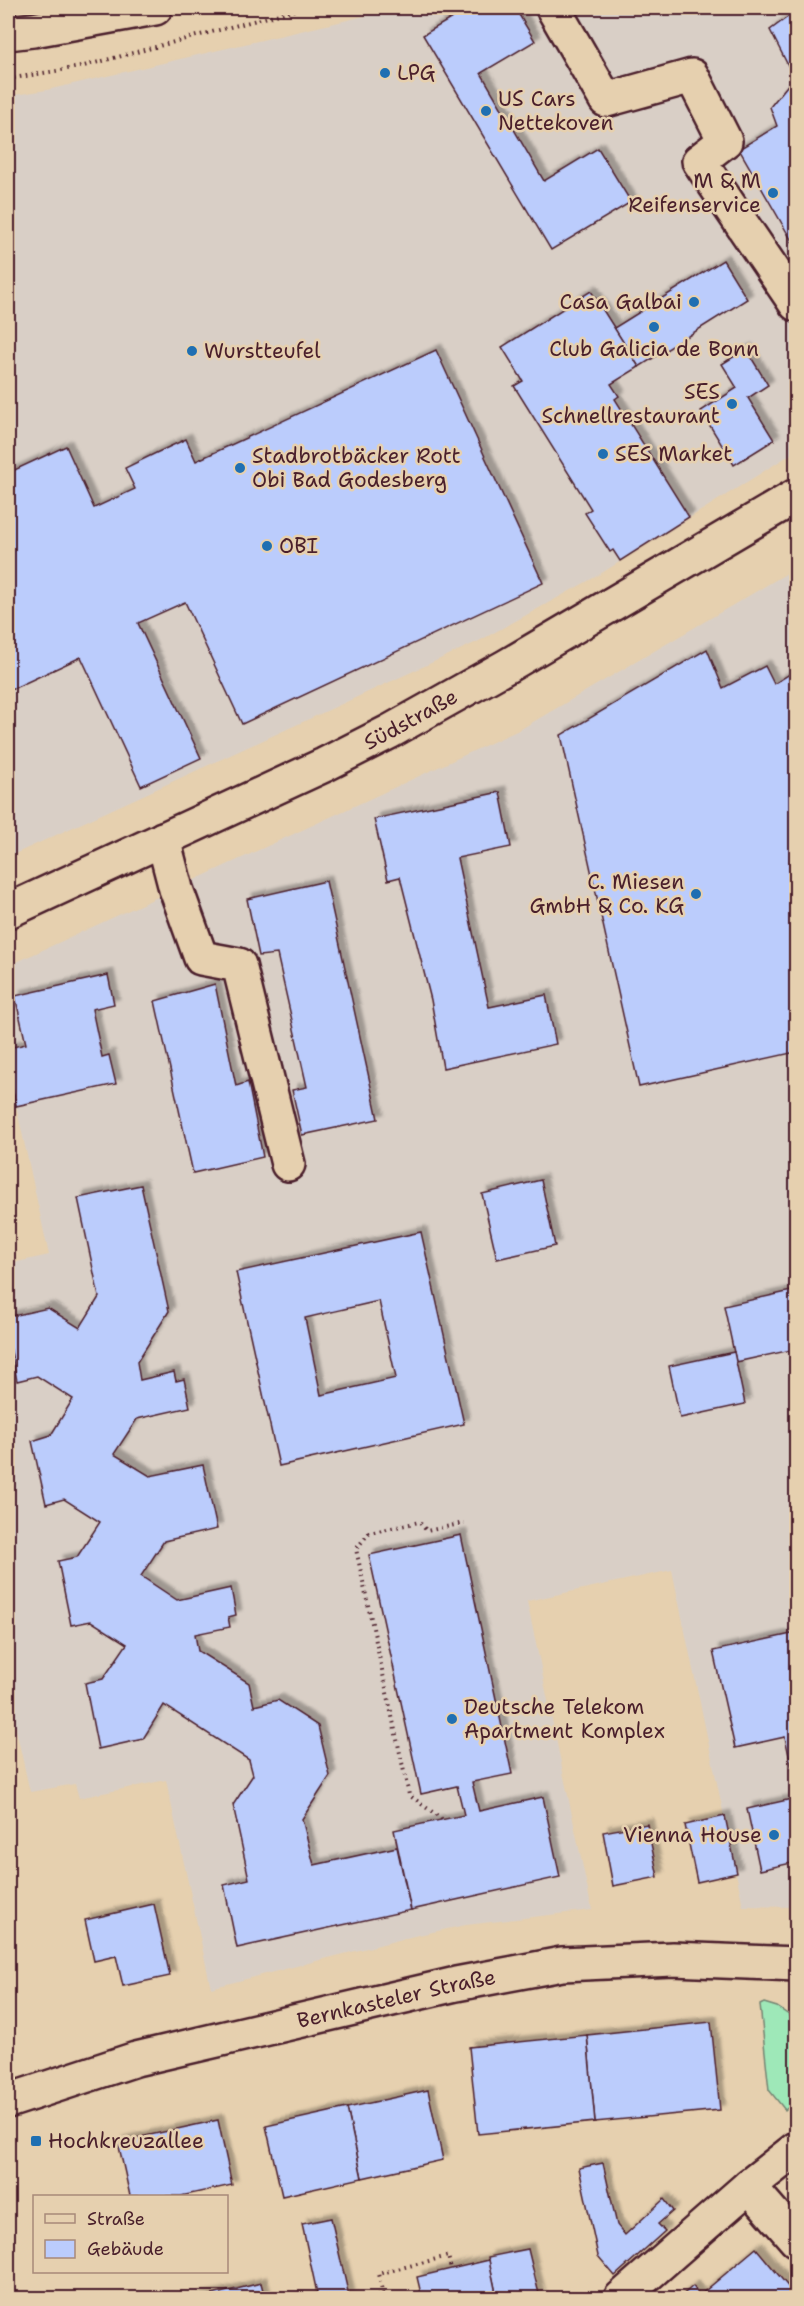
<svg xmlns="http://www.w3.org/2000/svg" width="804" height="2306" font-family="'Shantell Sans',sans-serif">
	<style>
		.built { fill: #d9cfc6 }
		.green { fill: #9ee8b8; stroke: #748472; stroke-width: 1.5 }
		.building { fill: #bbccfc; stroke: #4a1f2b; stroke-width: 1.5; fill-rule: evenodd; filter: url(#shadow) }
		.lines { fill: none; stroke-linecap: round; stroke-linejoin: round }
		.minor-casing { stroke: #4a1f2b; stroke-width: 38 }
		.major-casing { stroke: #4a1f2b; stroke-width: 38 }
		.path { stroke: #4a1f2b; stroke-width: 4; stroke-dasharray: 1.5 4.5; stroke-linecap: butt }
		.minor { stroke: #e6d0af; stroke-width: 33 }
		.major { stroke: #e6d0af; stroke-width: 33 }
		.poi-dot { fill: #1f6fb2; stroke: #e6d0af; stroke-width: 2 }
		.labels { text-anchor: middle; stroke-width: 5; stroke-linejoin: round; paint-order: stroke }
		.poi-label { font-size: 21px; fill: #4a1f2b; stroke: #e6d0af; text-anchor: start }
		.street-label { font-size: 21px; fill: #4a1f2b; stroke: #e6d0af }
	</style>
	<defs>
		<filter id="shadow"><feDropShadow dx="5.5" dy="-5.5" stdDeviation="1.5" flood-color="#0004"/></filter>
	</defs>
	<rect width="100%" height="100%" fill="#e6d0af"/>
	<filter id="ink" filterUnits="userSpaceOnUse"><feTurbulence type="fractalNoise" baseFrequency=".0167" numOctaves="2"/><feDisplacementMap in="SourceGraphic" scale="12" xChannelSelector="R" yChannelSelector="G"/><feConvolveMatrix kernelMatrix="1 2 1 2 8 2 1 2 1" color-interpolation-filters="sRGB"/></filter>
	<g filter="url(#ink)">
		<g class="built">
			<path d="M399 8H796V451L597 576 479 641 8 857V96L47 90Z"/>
			<path d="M796 568V1907L743 1906 672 1570 527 1601 592 1910 466 1925 414 1936 211 1988 166 1780 79 1798 75 1784 30 1792 8 1694V1264L49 1255 8 1069V966L521 729Z"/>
		</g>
		<path class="green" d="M764 2003 777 2007 796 2020V2101L785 2110 769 2090 760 2005Z"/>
		<g class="building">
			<path d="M469 8H515L535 41 481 73 544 181 598 148 631 202 551 250 423 35Z"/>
			<path d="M796 11V81L770 30Z"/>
			<path d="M791 81 796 92V248L739 149 777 126 770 107Z"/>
			<path d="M723 260 747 299 639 367 614 328Z"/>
			<path d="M591 291 639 367 611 384 619 396 615 399 689 517 620 561 613 550 610 552 585 513 591 509 514 386 523 381 502 347Z"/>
			<path d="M746 349 768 385 748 398 774 440 734 465 701 411 737 388 722 364Z"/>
			<path d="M436 350 543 583 242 724 185 602 138 623 201 758 141 786 81 657 8 691V473L66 446 94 508 135 489 125 468 156 453 186 439 196 461Z"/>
			<path d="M707 649 723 688 765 666 774 684 796 670V1052L639 1087 561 735Z"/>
			<path d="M500 792 511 847 457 858 489 1007 546 995 556 1044 443 1068 431 1000 400 877 388 880 374 819Z"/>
			<path d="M326 881 378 1119 302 1135 292 1090 307 1087 277 954 259 956 247 899Z"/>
			<path d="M108 975 114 1004 92 1009 102 1057 109 1055 116 1084 16 1106 8 1068V1048L26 1044 15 996Z"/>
			<path d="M215 984 236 1086 248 1082 263 1157 193 1173 155 1001Z"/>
			<path d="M8 1068 16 1106 8 1108Z"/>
			<path d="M541 1180 555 1246 497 1259 482 1194Z"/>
			<path d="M141 1185 169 1311 137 1362 140 1380 174 1372 176 1381 184 1379 190 1407 137 1419 114 1454 150 1476 203 1465 217 1529 164 1541 141 1576 177 1600 231 1588 236 1615 228 1617 230 1627 195 1634 198 1651 249 1683 254 1706 278 1700 318 1726 330 1776 302 1819 314 1865 397 1847 411 1910 237 1948 224 1885 249 1879 233 1805 253 1775 249 1760 164 1705 143 1739 98 1749 85 1683 103 1679 127 1644 91 1621 71 1625 58 1561 77 1557 100 1522 64 1499 46 1504 32 1441 51 1435 73 1399 37 1376 17 1381 8 1337V1317L48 1308 80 1328 99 1297 78 1198Z"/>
			<path d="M421 1232 464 1424 279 1466 236 1272ZM379 1301 396 1378 321 1395 305 1318Z"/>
			<path d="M796 1290V1349L736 1362 724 1306Z"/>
			<path d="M734 1352 745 1404 680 1418 669 1366Z"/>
			<path d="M461 1535 512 1774 472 1782 479 1811 543 1797 560 1877 411 1910 394 1830 464 1815 457 1786 421 1794 369 1555Z"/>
			<path d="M796 1633V1788L785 1737 735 1748 713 1651Z"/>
			<path d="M796 1798V1862L760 1870 747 1809Z"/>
			<path d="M725 1816 737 1873 697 1882 685 1825Z"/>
			<path d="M647 1824 658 1877 613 1886 603 1832Z"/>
			<path d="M154 1904 170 1976 123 1986 116 1956 94 1961 85 1920Z"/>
			<path d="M711 2022 720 2110 595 2122 587 2035Z"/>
			<path d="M587 2035 595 2122 478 2134 469 2047Z"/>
			<path d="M428 2090 443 2160 362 2178 347 2108Z"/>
			<path d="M347 2108 362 2178 282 2196 266 2126Z"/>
			<path d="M218 2120 232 2185 181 2196H130L118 2142Z"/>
			<path d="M603 2163 617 2225 625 2235 664 2199 673 2211 658 2224 665 2231 615 2276 598 2256 579 2168Z"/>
			<path d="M331 2218 349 2296 318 2298 302 2224Z"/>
			<path d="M756 2248 796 2296V2298H701L699 2296Z"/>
			<path d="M528 2249 540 2298H497L488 2257Z"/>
			<path d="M489 2260 497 2298H422L417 2277Z"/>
			<path d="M261 2283 265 2298H194L212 2295Z"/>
			<path d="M693 2286 701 2298H679Z"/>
		</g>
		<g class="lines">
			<defs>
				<g id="minor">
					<path d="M553 8 606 100 692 76 725 141 699 161 796 304"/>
					<path d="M163 839 176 889 201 958 239 965 288 1164"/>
					<path id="s1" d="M8 911 324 765 389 732 507 666 796 496"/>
					<path id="s2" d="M8 2101 136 2059 456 1984 562 1964 673 1959 796 1964"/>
					<path d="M749 2186 796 2240"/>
					<path d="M621 2298 749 2186 796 2149"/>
				</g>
				<path id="major" d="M8 33 33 30 155 8"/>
			</defs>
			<use href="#minor" class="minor-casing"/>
			<use href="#major" class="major-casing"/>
			<g class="path">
				<path d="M8 79 80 67 302 8"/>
				<path d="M442 1819 409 1795 356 1549 369 1533 419 1522 427 1531 464 1523"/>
				<path d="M383 2294 378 2274 448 2256 451 2269"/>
				<path d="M366 2298 383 2294 384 2298"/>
			</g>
			<use href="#minor" class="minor"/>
			<use href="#major" class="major"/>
		</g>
	</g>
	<g class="poi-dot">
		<circle cx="385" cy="73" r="6"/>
		<circle cx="486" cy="111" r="6"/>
		<circle cx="773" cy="193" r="6"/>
		<circle cx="694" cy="302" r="6"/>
		<circle cx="654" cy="327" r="6"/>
		<circle cx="192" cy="351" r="6"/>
		<circle cx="732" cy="404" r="6"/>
		<circle cx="603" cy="454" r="6"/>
		<circle cx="240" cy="468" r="6"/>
		<circle cx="267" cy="546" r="6"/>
		<circle cx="696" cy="894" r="6"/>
		<circle cx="452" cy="1719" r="6"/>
		<circle cx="774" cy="1835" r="6"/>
		<rect x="30" y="2135" width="12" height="12" rx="3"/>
	</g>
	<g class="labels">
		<g class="poi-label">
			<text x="397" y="80">LPG</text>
			<text x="498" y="106">US Cars<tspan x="498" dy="24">Nettekoven</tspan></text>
			<text x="761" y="188" text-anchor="end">M &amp; M<tspan x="761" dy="24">Reifenservice</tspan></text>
			<text x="682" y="309" text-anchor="end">Casa Galbai</text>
			<text x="654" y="356" text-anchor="middle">Club Galicia de Bonn</text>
			<text x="204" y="358">Wurstteufel</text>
			<text x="720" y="399" text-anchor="end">SES<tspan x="720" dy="24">Schnellrestaurant</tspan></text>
			<text x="615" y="461">SES Market</text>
			<text x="252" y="463">Stadbrotbäcker Rott<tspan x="252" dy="24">Obi Bad Godesberg</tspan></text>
			<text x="279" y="553">OBI</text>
			<text x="684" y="889" text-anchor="end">C. Miesen<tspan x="684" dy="24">GmbH &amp; Co. KG</tspan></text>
			<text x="464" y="1714">Deutsche Telekom<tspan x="464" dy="24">Apartment Komplex</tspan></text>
			<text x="762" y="1842" text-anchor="end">Vienna House</text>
			<text x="48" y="2148">Hochkreuzallee</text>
		</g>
		<g class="street-label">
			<text dy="7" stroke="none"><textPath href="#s1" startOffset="446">Südstraße</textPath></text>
			<text dy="7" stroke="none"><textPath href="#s2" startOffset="402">Bernkasteler Straße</textPath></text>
		</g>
	</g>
	<rect width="804" height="2306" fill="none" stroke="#e6d0af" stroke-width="30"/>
	<rect x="15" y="15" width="774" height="2276" fill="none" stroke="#4a1f2b" stroke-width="2" filter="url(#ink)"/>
	<rect x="33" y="2195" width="195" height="78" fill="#e6d0af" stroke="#a8897a" stroke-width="1.5"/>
	<rect x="45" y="2214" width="30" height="9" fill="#e6d0af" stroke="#a8897a" stroke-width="1.5"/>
	<text x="87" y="2225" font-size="18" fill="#4a1f2b">Straße</text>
	<rect x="45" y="2240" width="30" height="18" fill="#bbccfc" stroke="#a8897a" stroke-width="1.5"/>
	<text x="87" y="2255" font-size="18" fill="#4a1f2b">Gebäude</text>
</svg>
